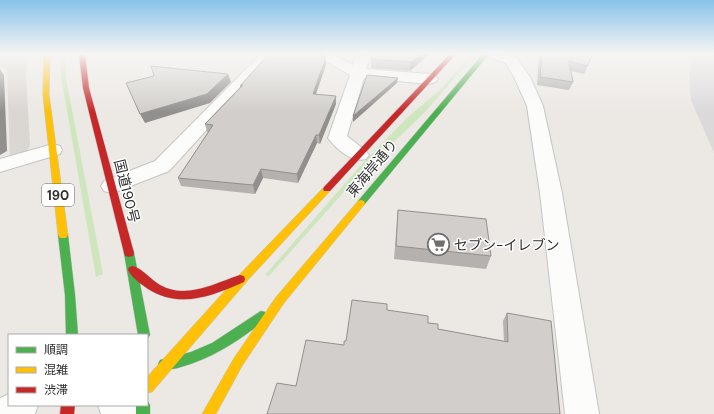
<svg xmlns="http://www.w3.org/2000/svg" width="714" height="414" font-family="'DM Sans','Noto Sans JP',sans-serif">
	<style>
		.industrial { fill: #dcd9db }
		.green { fill: #cee6be }
		.plaza { fill: #dad6d2 }
		.lines { fill: none; stroke-linecap: round; stroke-linejoin: round }
		.street-casing { stroke: #c5c4c5; stroke-width: 2 }
		.fast-casing { stroke: #c5c4c5; stroke-width: 1 }
		.slow-casing { stroke: #c5c4c5; stroke-width: 1 }
		.jam-casing { stroke: #c5c4c5; stroke-width: 1 }
		.street { fill: #fcfcfb; fill-rule: evenodd }
		.fast { fill: #4caf50; fill-rule: evenodd }
		.slow { fill: #ffc107; fill-rule: evenodd }
		.jam { fill: #c62828; fill-rule: evenodd }
		.wall { fill: #b4b1af }
		.shaded-wall { fill: #92908e }
		.building { fill: #d1cecb; stroke: #92908e }
		.labels { text-anchor: middle; stroke-width: 3; stroke-linejoin: round; paint-order: stroke }
		.shield { fill: #fff; stroke: #6d6d6d; stroke-width: 1 }
		.shield-label { font-size: 13px; font-weight: bold; fill: #2e2e2e }
		.street-label { font-size: 14px; fill: #2e2e2e; stroke: #fff }
		.poi-label { font-size: 14px; fill: #2e2e2e; stroke: #fff; text-anchor: start }
	</style>
	<rect width="100%" height="100%" fill="#ece8e4"/>
	<path class="industrial" d="M693 54H714V153L691 100 689 73Z"/>
	<g class="green">
		<path d="M60 54H66V78L103 274 96 277 61 76Z"/>
		<path d="M471 54 475 55 423 114 358 176 269 276 265 275 363 163 406 119 442 88Z"/>
	</g>
	<path class="plaza" d="M0 54H28L26 75 30 145 27 151 10 158 7 71 5 68 0 65Z"/>
	<g class="lines">
		<defs>
			<g id="street">
				<path d="M261 54H276L169 171 118 191 111 193 104 191 101 186 104 181 155 161Z"/>
				<path d="M314 54H332L353 65 357 54H371L366 69 430 74 435 76 438 79 435 82 430 84 364 78 347 136 366 151 369 155 366 159C352 163 336 149 328 138L350 75Z"/>
				<path d="M487 54H508L516 57 530 77 543 106 562 193 599 414H565L540 193 527 106 514 77 506 63 489 57Z"/>
				<path d="M53 144 60 146 62 150 60 154 0 172V159Z"/>
				<path d="M9 394V405H38L35 414H0V398Z"/>
				<path d="M98 405H138L142 414H101Z"/>
			</g>
			<g id="fast">
				<path d="M483 54H489L364 205H358L357 203 358 201Z"/>
				<path d="M63 231 66 232 68 235 75 295 78 335H66L65 295 58 235 60 232Z"/>
				<path d="M129 249 133 250 134 253 150 335 147 339V335H138L124 253 125 250Z"/>
				<path d="M261 311 265 312 267 316 265 320C239 341 213 358 181 367 174 369 166 371 160 368L158 364 160 360 191 352 212 343Z"/>
				<path d="M147 400 150 405V414H136V405H147Z"/>
			</g>
			<g id="slow">
				<path d="M44 54H50L49 95 68 235 66 238H60L58 235 43 95Z"/>
				<path d="M327 186 331 189 330 191 248 280 152 392 147 393V377L240 274 324 187Z"/>
				<path d="M361 200 364 201 365 203 364 205 284 303 242 366 216 414H202L234 358 276 297 358 201Z"/>
			</g>
			<g id="jam">
				<path d="M79 54H85L89 88 134 253 133 256 129 257 125 256 124 253 83 88Z"/>
				<path d="M450 54H456L330 191H324L323 189 324 187Z"/>
				<path d="M133 266C143 269 151 280 160 285 186 300 215 283 240 275L244 276 245 279 244 282C212 296 180 309 148 289 141 284 132 278 128 270L129 267Z"/>
				<path d="M61 405H75L74 414H60Z"/>
			</g>
		</defs>
		<use href="#street" class="street-casing"/>
		<use href="#fast" class="fast-casing"/>
		<use href="#slow" class="slow-casing"/>
		<use href="#jam" class="jam-casing"/>
		<use href="#street" class="street"/>
		<use href="#fast" class="fast"/>
		<use href="#slow" class="slow"/>
		<use href="#jam" class="jam"/>
	</g>
	<g class="wall">
		<path d="M373 54H429L410 71 371 68V59Z"/>
		<path d="M539 54H593L584 74 571 71 573 82 569 90 537 85Z"/>
		<path d="M326 65 316 94 336 104 320 144 317 143 298 183 263 178 255 194 181 186 178 178 208 132H207L205 124 240 87V86Z"/>
		<path d="M398 210 491 256 486 269 394 259Z"/>
		<path d="M387 310 428 323 438 329 504 341 503 321 507 313 560 414 296 386 344 345 346 341Z"/>
	</g>
	<g class="shaded-wall">
		<path d="M421 54H429L410 71 411 62Z"/>
		<path d="M326 57V65L313 102V94Z"/>
		<path d="M0 69 4 75 7 151 0 155Z"/>
		<path d="M228 74 231 82 210 103 145 123 140 114Z"/>
		<path d="M398 78 397 83 353 122V116Z"/>
		<path d="M336 96V104L320 144 319 135Z"/>
		<path d="M316 135 317 143 298 183 297 174Z"/>
		<path d="M261 169 263 178 255 194 253 185Z"/>
	</g>
	<g class="building">
		<path d="M269 54H320L326 57 313 94 336 96 319 135H316L297 174 261 169 253 185 178 178 213 125 205 124 243 85 240 86Z"/>
		<path d="M373 54H421L411 62 371 59Z"/>
		<path d="M542 54H593L587 66 569 61 573 82 540 77Z"/>
		<path d="M151 66 228 74 207 94 140 114 126 83 154 76Z"/>
		<path d="M367 75 398 78 353 116Z"/>
		<path d="M398 210 486 219 491 256 396 246Z"/>
		<path d="M352 300 387 304V310L428 316V323L438 324V329L508 342 507 313 551 321 560 414H267L277 383 296 386 306 340 344 345V341H346Z"/>
	</g>
	<linearGradient id="sky" x2="0" y2="1"><stop stop-color="#88c2ea"/><stop offset="0.48" stop-color="#f6f5f3"/><stop offset="1" stop-color="#f6f5f3" stop-opacity="0"/></linearGradient>
	<rect width="714" height="112" fill="url(#sky)"/>
	<defs>
		<symbol id="supermarket-ring" viewBox="-11 -11 22 22"><circle r="9.5" fill="#fff" stroke="#706f6e" stroke-width="1.5"/><path d="M-6-5.5h2.5l.6 2H6L4.5 2H-2.5L-4.4-4H-6ZM-1.5 3.2a1.3 1.3 0 1 0 .1 0ZM3 3.2a1.3 1.3 0 1 0 .1 0Z" fill="#706f6e"/></symbol>
	</defs>
	<g fill-rule="evenodd">
		<use href="#supermarket-ring" x="426" y="232" width="25" height="25"/>
	</g>
	<g class="labels">
		<rect class="shield" x="42" y="184" width="32" height="22" rx="3"/>
		<g class="shield-label">
			<text x="58" y="200">190</text>
		</g>
		<g class="street-label">
			<text transform="translate(372 168) rotate(-50)" y="5">東海岸通り</text>
			<text transform="translate(127 191) rotate(76)" y="5">国道190号</text>
		</g>
		<g class="poi-label">
			<text x="454" y="250">セブン-イレブン</text>
		</g>
	</g>
	<rect x="8" y="334" width="140" height="72" fill="#ffffff" stroke="#ababab"/>
	<rect x="16" y="347" width="20" height="6" fill="#4caf50" stroke="#ababab"/>
	<text x="44" y="354" font-size="12" fill="#2e2e2e">順調</text>
	<rect x="16" y="367" width="20" height="6" fill="#ffc107" stroke="#ababab"/>
	<text x="44" y="374" font-size="12" fill="#2e2e2e">混雑</text>
	<rect x="16" y="387" width="20" height="6" fill="#c62828" stroke="#ababab"/>
	<text x="44" y="394" font-size="12" fill="#2e2e2e">渋滞</text>
</svg>
